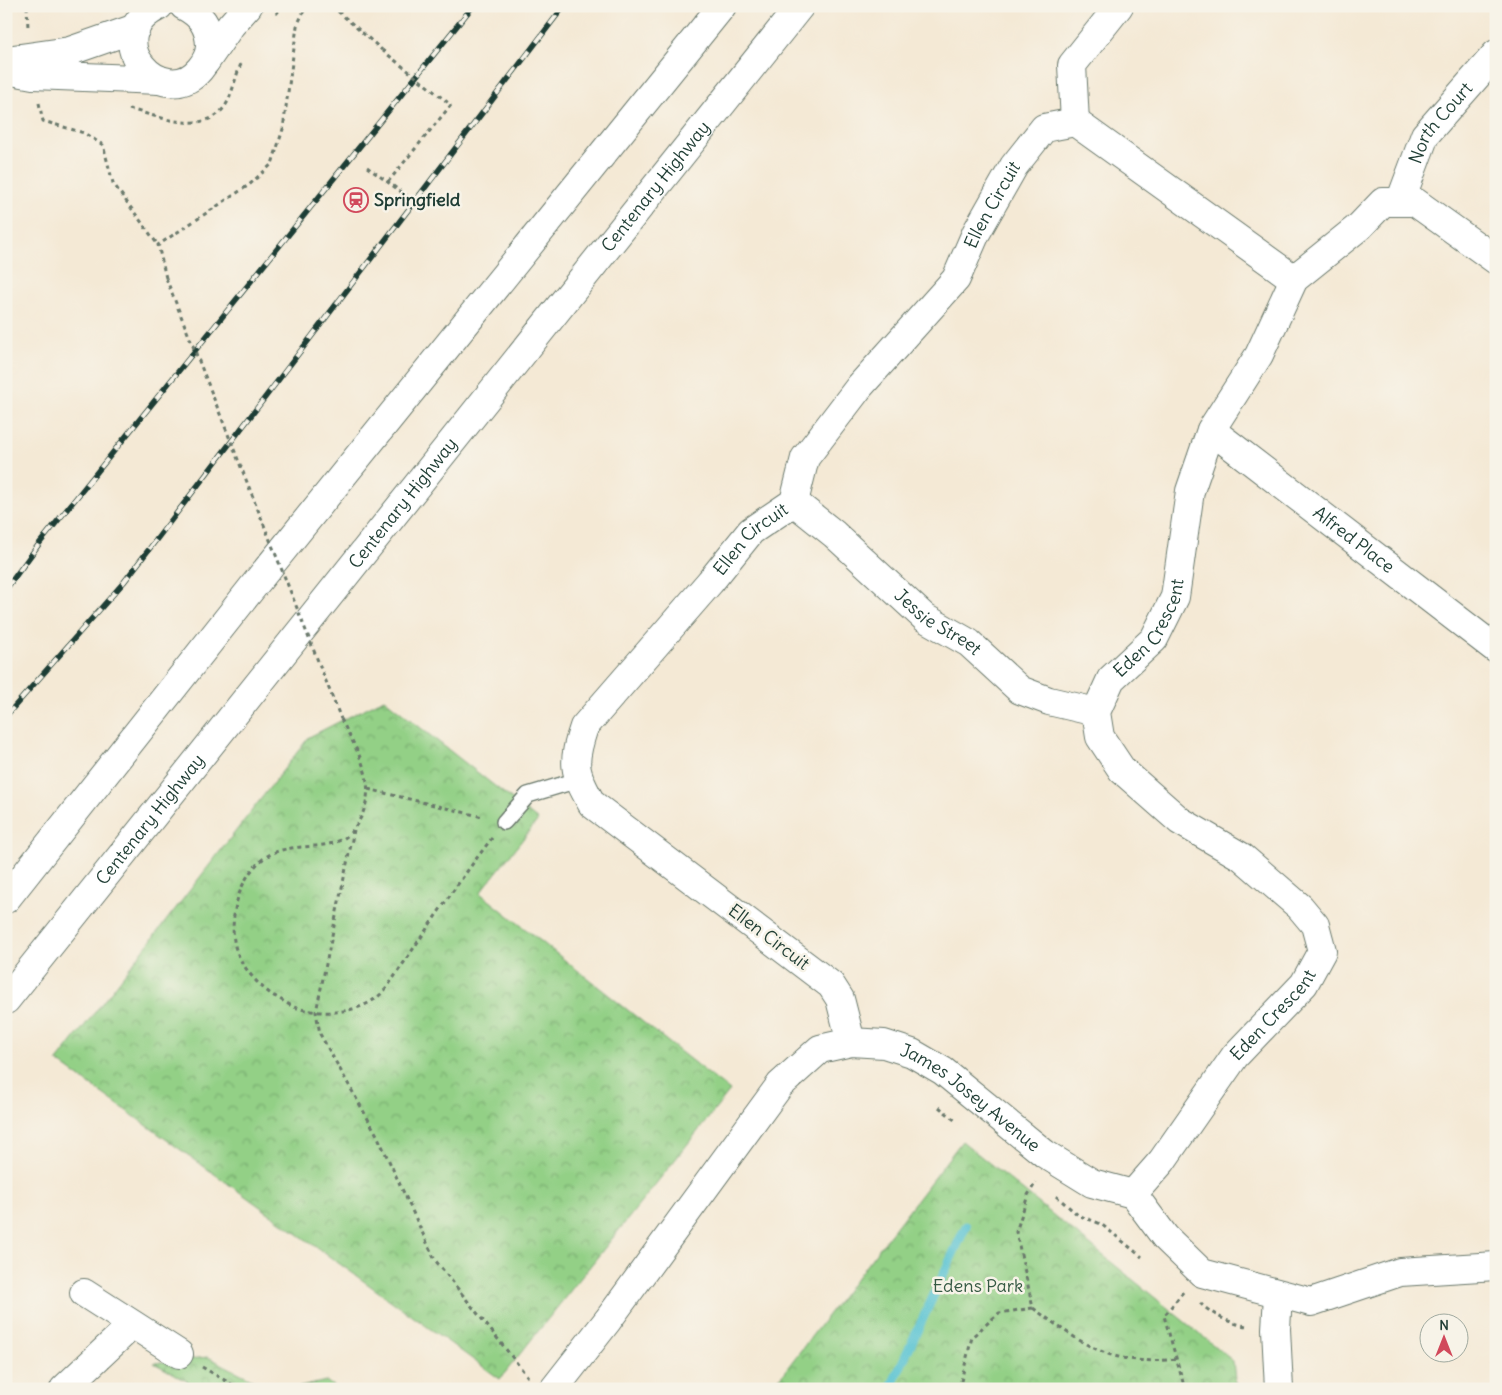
<svg xmlns="http://www.w3.org/2000/svg" width="1502" height="1395" font-family="Delius,sans-serif">
	<style>
		.park { fill: url(#park-crowns); stroke: #59865d }
		.lines { fill: none; stroke-linecap: round; stroke-linejoin: round }
		.stream { stroke: #57c2d2; stroke-width: 9 }
		.service-casing { stroke: #6a796c; stroke-width: 18 }
		.minor-casing { stroke: #6a796c; stroke-width: 30 }
		.motorway-casing { stroke: #6a796c; stroke-width: 30 }
		.path { stroke: #6a796c; stroke-width: 3; stroke-dasharray: 4 4; stroke-linecap: butt }
		.service { stroke: #fff; stroke-width: 15 }
		.minor { stroke: #fff; stroke-width: 28 }
		.motorway { stroke: #fff; stroke-width: 28 }
		.rail-casing { stroke: #1f3d34; stroke-width: 5.5 }
		.rail { stroke: #f7f3e8; stroke-width: 4; stroke-dasharray: 11; stroke-linecap: butt }
		.path-bridge { stroke: #6a796c; stroke-width: 3; stroke-dasharray: 4 4; stroke-linecap: butt }
		.labels { text-anchor: middle; stroke-width: 5; stroke-linejoin: round; paint-order: stroke }
		.street-label { font-size: 18px; fill: #1f3d34; stroke: #f7f3e8 }
		.poi-label { font-size: 18px; font-weight: bold; fill: #1f3d34; stroke: #f7f3e8; text-anchor: start }
		.park-label { font-size: 18px; fill: #365a44; stroke: #f7f3e8 }
	</style>
	<defs>
		<pattern id="park-crowns" width="20" height="18" patternUnits="userSpaceOnUse" patternTransform="scale(1.25)"><rect width="20" height="18" fill="#93d086"/><path d="M2 6a3 3 0 1 1 6 0M12 15a3 3 0 1 1 6 0" fill="none" stroke="#77aa6e"/></pattern>
	</defs>
	<rect width="100%" height="100%" fill="#f7f3e8"/>
	<filter id="ink" filterUnits="userSpaceOnUse"><feTurbulence type="fractalNoise" baseFrequency=".02" numOctaves="2"/><feDisplacementMap in="SourceGraphic" scale="10" xChannelSelector="R" yChannelSelector="G"/><feConvolveMatrix kernelMatrix="1 2 1 2 8 2 1 2 1" color-interpolation-filters="sRGB"/></filter>
	<filter id="wash" filterUnits="userSpaceOnUse"><feTurbulence type="fractalNoise" baseFrequency=".0096" numOctaves="4" result="noise"/><feDisplacementMap in="SourceGraphic" scale="20" xChannelSelector="R" yChannelSelector="G"/><feGaussianBlur stdDeviation="1.12" result="paint"/><feColorMatrix in="noise" values="0 0 0 0 0 0 0 0 0 0 0 0 0 0 0 0 0 1.4 0 .05"/><feComposite in="paint" operator="in"/></filter>
	<g filter="url(#wash)">
		<rect width="100%" height="100%" fill="#f4e9d5"/>
		<g class="park">
			<path d="M384 699 538 820 480 893 730 1091 500 1379 57 1061 309 737Z"/>
			<path d="M962 1141 1233 1361 1236 1389H771Z"/>
			<path d="M208 1357 271 1389H201L154 1363Z"/>
			<path d="M326 1381 337 1389H293Z"/>
		</g>
		<g class="lines">
			<path class="stream" d="M890 1389 966 1226"/>
		</g>
	</g>
	<g filter="url(#ink)">
		<g class="lines">
			<defs>
				<path id="service" d="M504 822 528 795 578 780"/>
				<g id="minor">
					<path d="M159 6C94 38 164 113 200 69 206 62 210 54 210 45 209 26 201 15 184 6"/>
					<path d="M6 60 70 51 136 28"/>
					<path d="M206 61 231 25 248 6"/>
					<path d="M6 70 33 75 160 80"/>
					<path d="M1075 122 1072 65 1119 6"/>
					<path id="s1" d="M1400 202 1425 135 1496 54"/>
					<path id="s2" d="M1211 430 1496 649"/>
					<path id="s3" d="M794 502 834 534 925 618 969 643 1020 690 1049 701 1096 712"/>
					<path id="s4" d="M851 1042 840 999 831 985 592 804C573 771 572 763 584 727L710 582 751 531 794 502 805 458 860 386 956 279 976 233 1014 166 1044 128 1075 122 1294 279"/>
					<path id="s5" d="M1133 1194 1162 1161 1235 1056 1304 984 1322 951 1315 925 1300 907 1242 857 1180 821 1122 770 1100 737 1096 712 1111 679 1154 639 1175 597 1190 491 1211 430 1259 355 1294 279 1360 226 1383 202H1415L1496 260"/>
					<path d="M84 1293 179 1354"/>
					<path d="M1278 1295 1276 1329 1279 1389"/>
					<path d="M64 1389 132 1325"/>
					<path id="s6" d="M554 1389 608 1320 780 1085 820 1049 851 1042 884 1044 912 1053 943 1071 1045 1154 1092 1183 1133 1194 1165 1237 1202 1273 1311 1302 1400 1272 1496 1266"/>
				</g>
				<g id="motorway">
					<path d="M6 899 252 588 722 6"/>
					<path id="s7" d="M6 1000 800 6"/>
				</g>
			</defs>
			<use href="#service" class="service-casing"/>
			<use href="#minor" class="minor-casing"/>
			<use href="#motorway" class="motorway-casing"/>
			<g class="path">
				<path d="M27 6 28 28"/>
				<path d="M332 6 382 50"/>
				<path d="M276 14 283 6"/>
				<path d="M39 103 43 121 84 133 103 145 113 183 158 245"/>
				<path d="M129 109C161 117 211 139 229 99 234 87 236 74 242 62"/>
				<path d="M367 167 407 196"/>
				<path d="M388 182 451 105"/>
				<path d="M166 278 158 245 249 185 272 164 283 129 297 26 306 6"/>
				<path d="M341 719C359 755 381 786 357 824 353 830 348 837 341 840 320 850 293 843 271 854 241 869 228 915 235 946 240 965 258 986 274 996 281 999 287 1004 294 1007 324 1017 368 1014 388 986 422 936 455 886 492 838"/>
				<path d="M368 789 483 817"/>
				<path d="M354 830 316 1012 320 1034 377 1135 435 1260 528 1377"/>
				<path d="M939 1107 957 1122"/>
				<path d="M1056 1196 1078 1215 1101 1224 1142 1257"/>
				<path d="M1183 1292 1164 1316 1185 1389"/>
				<path d="M1200 1303C1211 1314 1231 1324 1247 1326"/>
				<path d="M1033 1308C1084 1345 1110 1367 1176 1359"/>
				<path d="M202 1367 240 1389"/>
				<path d="M959 1389 972 1337 999 1313 1033 1308 1016 1232 1028 1195 1036 1182"/>
			</g>
			<use href="#service" class="service"/>
			<use href="#minor" class="minor"/>
			<use href="#motorway" class="motorway"/>
			<defs>
				<g id="rail">
					<path d="M6 589 39 544 473 6"/>
					<path d="M6 716 124 582 564 6"/>
				</g>
			</defs>
			<use href="#rail" class="rail-casing"/>
			<use href="#rail" class="rail"/>
			<g class="path-bridge">
				<path d="M382 50 451 105"/>
				<path d="M166 278 341 719"/>
			</g>
		</g>
	</g>
	<defs>
		<symbol id="station-ring" viewBox="-11 -11 22 22"><circle r="9.5" fill="#f7f3e8" stroke="#d1495b" stroke-width="1.5"/><path d="M-3-6H3Q5-6 5-4V2Q5 4 3 4L4.5 6H3L1.5 4h-3L-3 6H-4.5L-3 4Q-5 4-5 2V-4Q-5-6-3-6ZM-3.5-4v3h7v-3ZM-3.5 1v1.5H-2V1ZM2 1v1.5H3.5V1Z" fill="#d1495b"/></symbol>
	</defs>
	<g fill-rule="evenodd">
		<use href="#station-ring" x="342" y="186" width="28" height="28"/>
	</g>
	<g class="labels">
		<g class="street-label">
			<text dy="6" stroke="none"><textPath href="#s1" startOffset="90">North Court</textPath></text>
			<text dy="6" stroke="none"><textPath href="#s7" startOffset="1041">Centenary Highway</textPath></text>
			<text dy="6" stroke="none"><textPath href="#s4" startOffset="1114">Ellen Circuit</textPath></text>
			<text dy="6" stroke="none"><textPath href="#s7" startOffset="636">Centenary Highway</textPath></text>
			<text dy="6" stroke="none"><textPath href="#s2" startOffset="180">Alfred Place</textPath></text>
			<text dy="6" stroke="none"><textPath href="#s4" startOffset="694">Ellen Circuit</textPath></text>
			<text dy="6" stroke="none"><textPath href="#s3" startOffset="188">Jessie Street</textPath></text>
			<text dy="6" stroke="none"><textPath href="#s5" startOffset="752">Eden Crescent</textPath></text>
			<text dy="6" stroke="none"><textPath href="#s7" startOffset="231">Centenary Highway</textPath></text>
			<text transform="translate(769 937) rotate(37)" y="6">Ellen Circuit</text>
			<text dy="6" stroke="none"><textPath href="#s5" startOffset="228">Eden Crescent</textPath></text>
			<text dy="6" stroke="none"><textPath href="#s6" startOffset="600">James Josey Avenue</textPath></text>
		</g>
		<g class="poi-label">
			<text x="374" y="206">Springfield</text>
		</g>
		<g class="park-label">
			<text x="978" y="1292">Edens Park</text>
		</g>
	</g>
	<rect width="1502" height="1395" fill="none" stroke="#f7f3e8" stroke-width="25"/>
	<g transform="translate(1444 1338)"><circle r="24" fill="#f7f3e8" stroke="#a1aaa0"/>
	<path d="M0-4L9 19L0 12L-9 19Z" fill="#d1495b"/>
	<text y="-8" font-size="14" font-weight="bold" text-anchor="middle" fill="#1f3d34">N</text>
	</g>
</svg>
